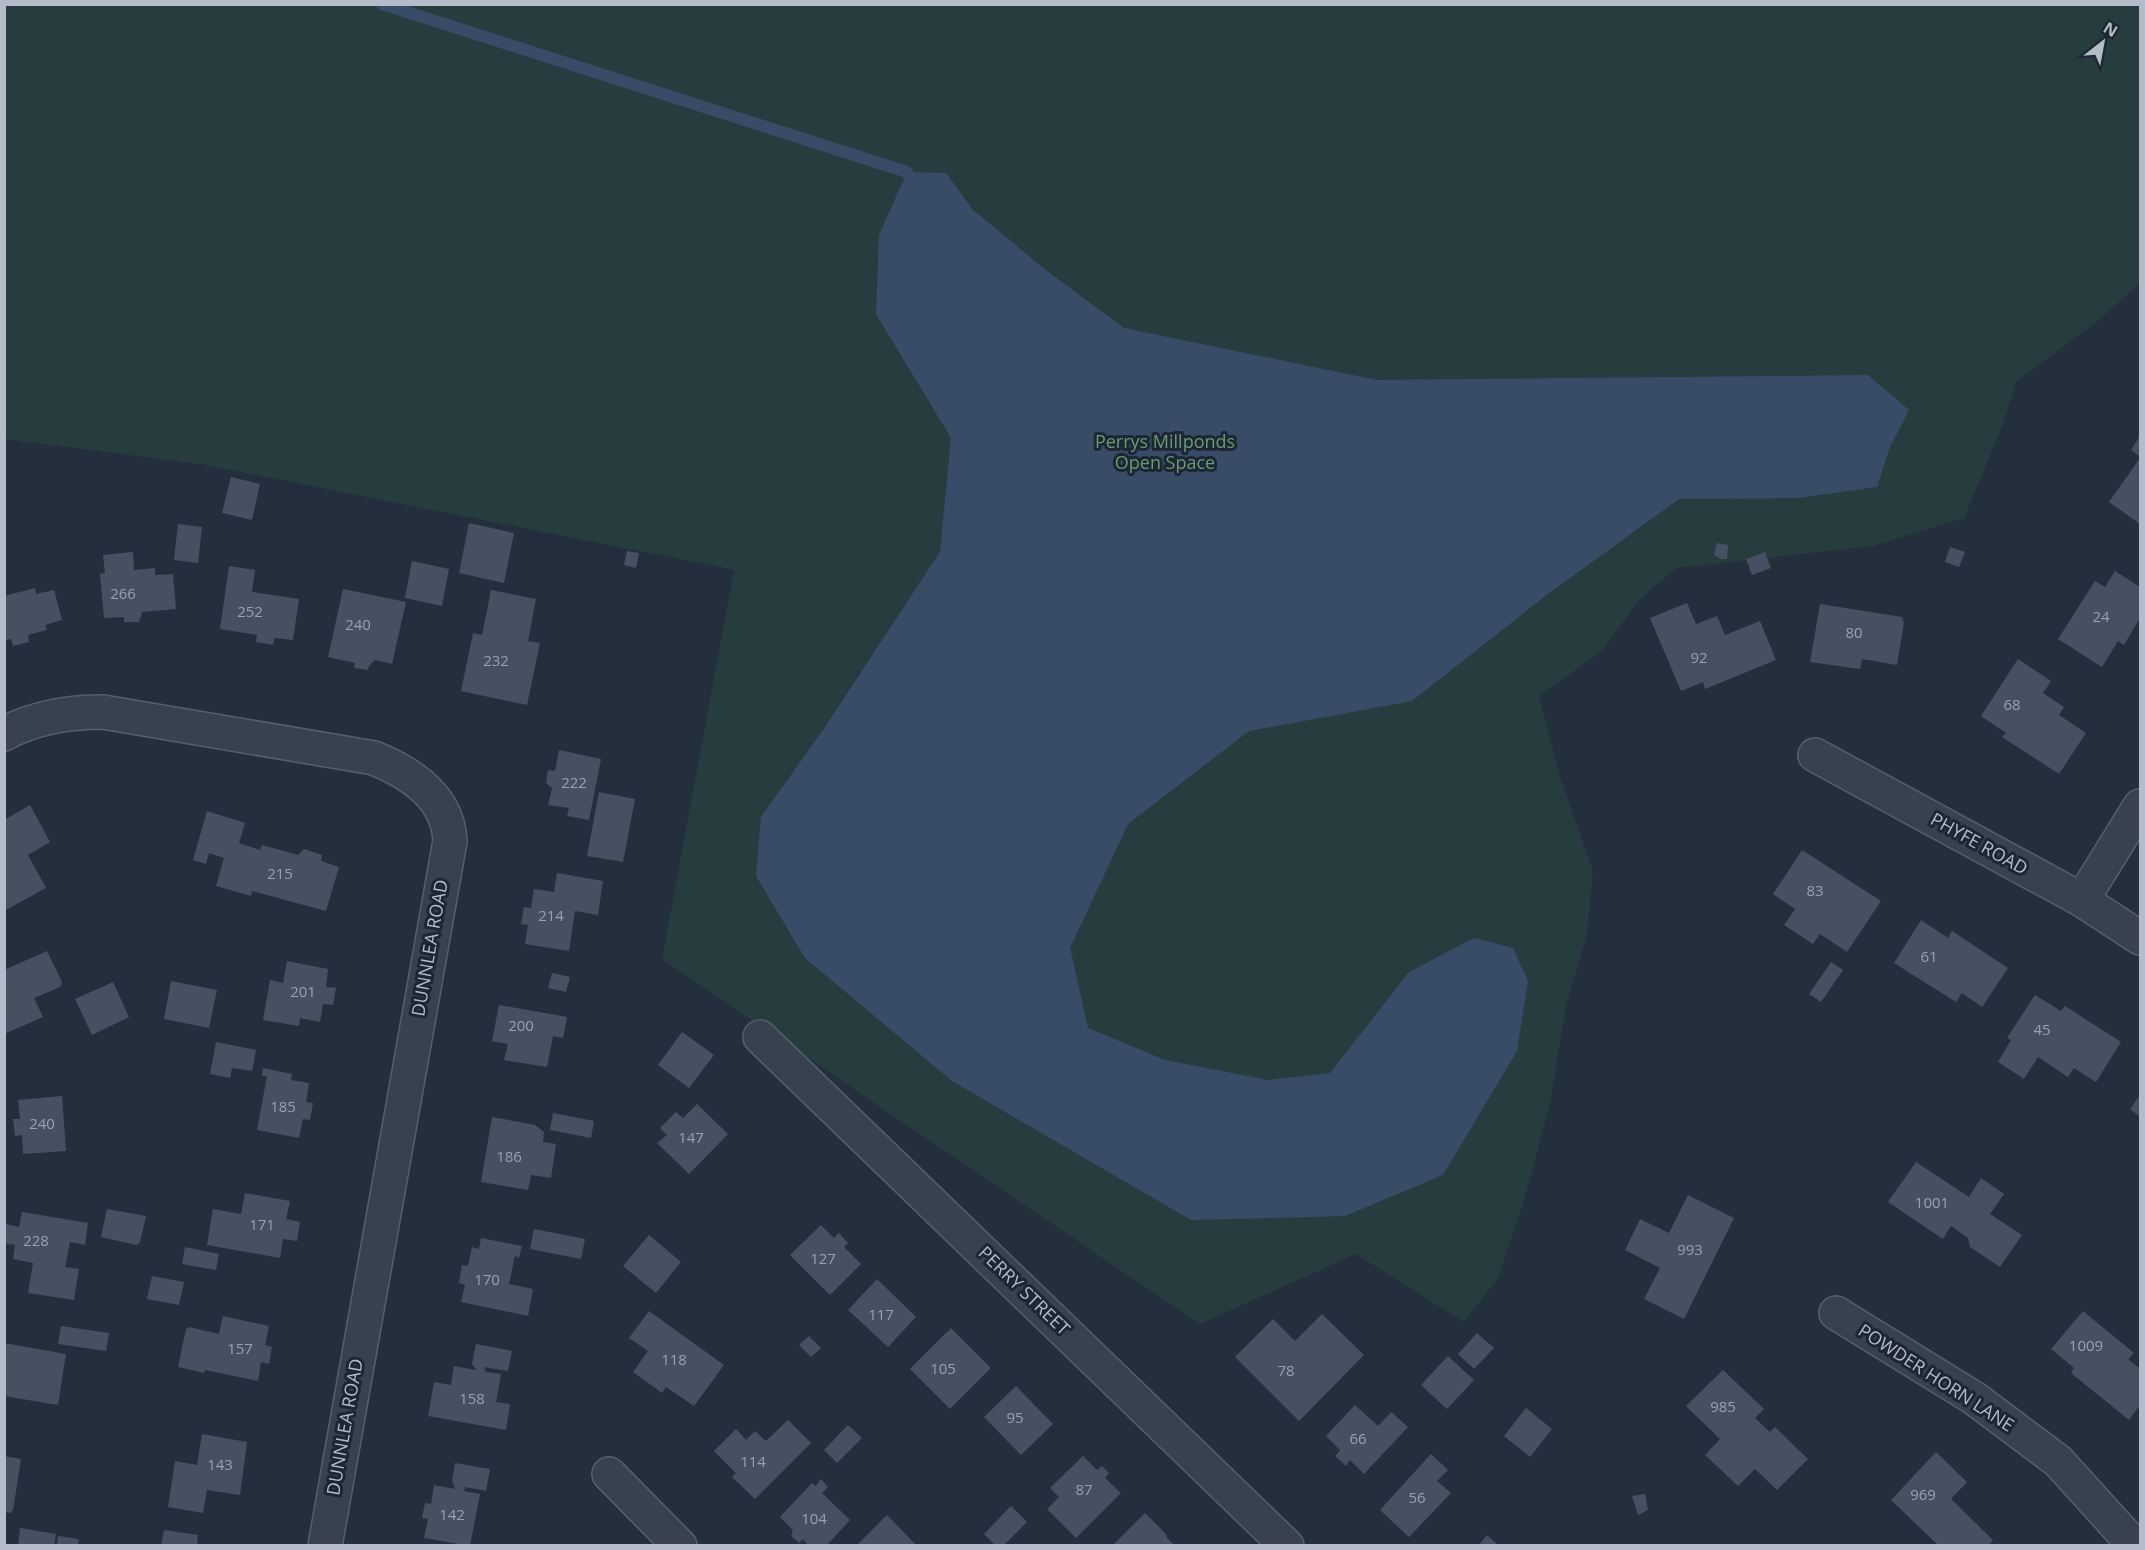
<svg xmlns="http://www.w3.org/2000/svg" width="2145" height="1550" font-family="'Open Sans',sans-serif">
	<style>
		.green { fill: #263c3f }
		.water { fill: #394c67 }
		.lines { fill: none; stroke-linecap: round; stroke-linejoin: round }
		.stream { stroke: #394c67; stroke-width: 12 }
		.building { fill: #455162 }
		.minor-casing { stroke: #565f6c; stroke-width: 36 }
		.minor { stroke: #38414e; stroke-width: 33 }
		.labels { text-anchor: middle; stroke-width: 6; stroke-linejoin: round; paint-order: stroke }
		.number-label { font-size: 15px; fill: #98a1af }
		.park-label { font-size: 18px; fill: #6b9a76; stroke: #1d2633 }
		.street-label { font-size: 18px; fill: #b4bcc9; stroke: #1d2633 }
	</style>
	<rect width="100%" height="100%" fill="#242f3e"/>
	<path class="green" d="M5 5H2140V284L2095 323 2016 382 2003 424 1964 518 1873 546 1676 568 1638 601 1602 651 1539 696 1560 776 1593 871 1587 936 1566 1005 1551 1100 1524 1201 1498 1278 1464 1322 1356 1254 1200 1324 662 959 734 570 207 465 5 439Z"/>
	<path class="water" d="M907 172 946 173 973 210 1047 271 1124 328 1377 380 1868 375 1909 410 1890 447 1877 487 1798 498 1679 499 1544 597 1412 701 1249 731 1128 824 1070 948 1088 1028 1165 1060 1268 1080 1330 1073 1409 972 1474 938 1513 948 1528 981 1517 1051 1443 1175 1345 1216 1191 1220 952 1081 805 958 756 876 761 817 823 730 940 552 951 438 876 314 879 235Z"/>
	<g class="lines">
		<path class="stream" d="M382 4 907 172"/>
	</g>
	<g class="building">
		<path d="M2140 436V457L2131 450Z"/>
		<path d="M2140 458V524L2109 502Z"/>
		<path d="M231 477 260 484 252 520 222 513Z"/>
		<path d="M469 523 514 533 504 583 459 573Z"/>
		<path d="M178 524 202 527 198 563 174 560Z"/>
		<path d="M1717 543 1728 545 1727 559H1721L1714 555Z"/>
		<path d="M1950 547 1965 552 1959 567 1945 562Z"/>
		<path d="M627 551 639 553 636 568 624 565Z"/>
		<path d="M133 552 134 570 155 568V575L173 574 176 609 142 612 139 622H124V617L104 618 100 574 105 573 103 555Z"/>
		<path d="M1765 552 1771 568 1752 575 1746 559Z"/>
		<path d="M412 561 449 569 442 606 405 598Z"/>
		<path d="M229 566 255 570 252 592 299 599 293 640 274 638 273 645 256 642 257 635 220 629Z"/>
		<path d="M2115 571 2140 587V618L2124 645 2118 641 2102 667 2058 639 2095 581 2105 587Z"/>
		<path d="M35 588 36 594 54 590 62 620 45 625 47 630 28 635 29 642 13 646 11 639 4 640V596Z"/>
		<path d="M343 589 406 602 392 664 375 660 369 666 368 670 354 668 355 663 328 657Z"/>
		<path d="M491 590 536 599 528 641 540 643 527 705 461 691 473 633 482 635Z"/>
		<path d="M1687 603 1696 624 1717 616 1725 635 1760 621 1776 660 1705 689 1703 682 1681 691 1650 618Z"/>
		<path d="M1820 604 1902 617 1904 623 1897 665 1862 659 1860 669 1810 662Z"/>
		<path d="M2018 659 2051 681 2043 693 2064 707 2059 715 2086 733 2059 774 2002 737 2006 733 1981 716Z"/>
		<path d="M559 750 601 759 589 820 567 816 569 808 548 805 552 788 546 783 548 770 555 771Z"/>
		<path d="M599 792 635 799 623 862 587 856Z"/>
		<path d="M30 805 50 842 28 855 46 888 4 911V862L7 861 4 856V820Z"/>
		<path d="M207 811 245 823 239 843 260 850 262 845 298 855 304 849 322 855 321 861 339 867 326 911 252 891 251 896 216 886 224 858 209 853 206 864 193 860Z"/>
		<path d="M1802 850 1881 901 1847 952 1820 934 1813 944 1784 925 1795 909 1773 894Z"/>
		<path d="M557 873 603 881 598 915 575 911 569 951 525 944 528 925 521 924 524 907 531 908 534 889 554 892Z"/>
		<path d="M1921 920 1948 938 1952 931 2008 968 1982 1007 1962 993 1956 1002 1894 963Z"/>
		<path d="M47 951 62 982 60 987 34 998 43 1017 4 1034V970Z"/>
		<path d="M287 961 328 969 326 987 336 988 333 1005 323 1004 320 1022 300 1018 299 1026 263 1020 270 980 283 983Z"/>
		<path d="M1831 962 1843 970 1821 1002 1809 994Z"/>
		<path d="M552 973 570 977 566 992 548 988Z"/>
		<path d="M171 981 217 990 209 1028 164 1019Z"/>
		<path d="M113 982 129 1017 92 1035 75 999Z"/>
		<path d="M2035 995 2061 1011 2065 1006 2121 1042 2096 1082 2074 1068 2068 1077 2038 1057 2024 1079 1998 1062 2011 1040 2007 1038Z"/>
		<path d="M499 1005 567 1017 563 1038 553 1036 547 1067 504 1060 508 1044 492 1041Z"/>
		<path d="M682 1032 714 1055 689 1088 658 1065Z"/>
		<path d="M216 1042 256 1050 252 1071 232 1068 230 1078 210 1074Z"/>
		<path d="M263 1068 292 1074 291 1080 309 1083 306 1102 313 1103 310 1120 303 1119 299 1138 257 1130 267 1076H262Z"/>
		<path d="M2140 1095V1117L2130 1109Z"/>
		<path d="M62 1096 66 1151 23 1154 22 1135 15 1136 13 1119H20L18 1100Z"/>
		<path d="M697 1104 728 1134 689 1174 657 1143 667 1135 660 1128 676 1112 683 1118Z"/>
		<path d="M553 1113 594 1121 591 1138 550 1130Z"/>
		<path d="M492 1117 535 1125 544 1132 543 1142 556 1144 551 1178 531 1175 528 1190 481 1182Z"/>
		<path d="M1916 1162 1969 1197 1981 1178 2004 1194 1990 1214 2022 1235 2000 1267 1970 1247 1968 1238 1951 1226 1943 1239 1888 1202Z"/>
		<path d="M245 1193 290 1201 286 1219 300 1222 297 1241 283 1239 280 1258 207 1245 213 1209 241 1214Z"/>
		<path d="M1688 1195 1734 1218 1684 1319 1644 1299 1660 1268 1625 1250 1640 1219 1669 1233Z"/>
		<path d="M107 1209 146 1216 140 1242 137 1245 101 1237Z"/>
		<path d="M22 1212 88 1223 85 1245 70 1242 65 1267 79 1269 74 1300 28 1293 33 1263 13 1259 15 1245 4 1243 5 1224 19 1227Z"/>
		<path d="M821 1225 834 1238 839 1233 848 1243 844 1247 861 1264 830 1295 790 1255Z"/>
		<path d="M534 1229 585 1239 581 1259 530 1249Z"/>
		<path d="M649 1235 681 1262 656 1293 623 1266Z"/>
		<path d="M481 1238 522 1246 519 1258 515 1256 509 1284 533 1289 528 1316 461 1302 465 1285 459 1283 462 1265 468 1266 472 1247 479 1249Z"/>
		<path d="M185 1247 219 1254 216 1270 182 1264Z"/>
		<path d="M152 1276 184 1282 179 1305 147 1299Z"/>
		<path d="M877 1279 916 1317 888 1347 848 1310Z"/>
		<path d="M649 1311 724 1365 694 1406 666 1387 662 1393 633 1372 648 1351 629 1338Z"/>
		<path d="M2083 1311 2134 1353 2128 1359 2140 1369V1405L2129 1420 2071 1373 2074 1368 2051 1349Z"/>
		<path d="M1322 1314 1364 1355 1299 1421 1235 1357 1273 1319 1295 1341Z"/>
		<path d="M223 1316 269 1326 265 1345 272 1347 269 1364 261 1362 258 1381 205 1370 204 1373 178 1367 186 1329 189 1327 219 1334Z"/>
		<path d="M61 1326 109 1333 106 1351 58 1344Z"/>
		<path d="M951 1328 991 1368 950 1409 910 1369Z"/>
		<path d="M1477 1333 1494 1348 1474 1369 1458 1354Z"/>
		<path d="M809 1336 821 1348 811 1357 799 1345Z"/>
		<path d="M4 1343 66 1354 58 1405 4 1396Z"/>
		<path d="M476 1344 512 1351 508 1371 484 1367 486 1372 501 1374 496 1402 510 1404 506 1430 428 1416 434 1382 451 1385 454 1366 476 1370 472 1364Z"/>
		<path d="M1448 1356 1474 1380 1447 1409 1421 1385Z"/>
		<path d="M1723 1370 1764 1409 1755 1418 1770 1432 1775 1427 1808 1459 1777 1490 1755 1469 1738 1486 1705 1455 1720 1439 1686 1406Z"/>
		<path d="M1016 1386 1053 1424 1021 1455 984 1417Z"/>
		<path d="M1355 1405 1378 1426 1391 1412 1408 1427 1364 1474 1350 1460 1346 1466 1335 1456 1340 1450 1326 1436Z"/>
		<path d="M1526 1408 1552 1429 1530 1457 1504 1436Z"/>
		<path d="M788 1420 811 1443 755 1499 732 1477 736 1473 714 1451 736 1429 746 1440 755 1431 766 1441Z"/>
		<path d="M848 1425 862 1438 837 1463 824 1450Z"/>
		<path d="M202 1434 247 1442 240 1495 207 1490 203 1513 168 1507 175 1461 197 1465Z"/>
		<path d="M1936 1452 1967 1482 1951 1499 1993 1540 1988 1546H1939L1891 1500Z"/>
		<path d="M1431 1454 1448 1470 1437 1481 1451 1493 1409 1537 1380 1510Z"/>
		<path d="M4 1456 21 1459 13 1510 10 1513 4 1512Z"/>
		<path d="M1083 1456 1097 1470 1102 1466 1109 1473 1105 1478 1121 1493 1076 1538 1047 1509 1059 1497 1050 1488Z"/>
		<path d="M455 1463 490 1469 486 1491 465 1487 464 1491 480 1494 470 1546 424 1538 428 1519 422 1518 425 1503 431 1504 434 1485 455 1489 452 1480Z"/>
		<path d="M821 1479 828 1487 822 1493 850 1520 826 1546H809L803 1539 799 1543 791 1536 793 1530 780 1517 812 1483 816 1486Z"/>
		<path d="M1645 1494 1648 1510 1638 1515 1632 1496Z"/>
		<path d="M1011 1506 1027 1522 1003 1546H996L984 1534Z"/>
		<path d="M1145 1513 1166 1534 1167 1538 1175 1546H1112Z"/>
		<path d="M887 1515 917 1546H856Z"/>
		<path d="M20 1528 56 1534 54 1546H18Z"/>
		<path d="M164 1530 198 1535 197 1546H161Z"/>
		<path d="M1487 1535 1499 1546H1478Z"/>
		<path d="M58 1536 79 1539 78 1546H57Z"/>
	</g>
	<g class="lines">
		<defs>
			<g id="minor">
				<path d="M4 734C35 717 68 712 103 712L374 758C411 773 448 797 450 841L325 1546"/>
				<path d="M1815 755 2082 900 2140 938"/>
				<path d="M2082 900 2140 806"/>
				<path d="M760 1037 1287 1546"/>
				<path d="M1836 1313 1974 1398 2058 1461 2135 1546"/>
				<path d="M609 1474 680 1546"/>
			</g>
		</defs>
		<use href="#minor" class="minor-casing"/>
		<use href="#minor" class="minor"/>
	</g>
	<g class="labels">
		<g class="number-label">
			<text x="123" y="599">266</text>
			<text x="250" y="617">252</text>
			<text x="2101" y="622">24</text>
			<text x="358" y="630">240</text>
			<text x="1854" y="638">80</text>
			<text x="1699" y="663">92</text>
			<text x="496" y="666">232</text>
			<text x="2012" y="710">68</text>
			<text x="574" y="788">222</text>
			<text x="280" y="879">215</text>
			<text x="1815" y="896">83</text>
			<text x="551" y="921">214</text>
			<text x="1929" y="962">61</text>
			<text x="303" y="997">201</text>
			<text x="521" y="1031">200</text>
			<text x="2042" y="1035">45</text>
			<text x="283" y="1112">185</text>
			<text x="42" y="1129">240</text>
			<text x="691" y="1143">147</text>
			<text x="509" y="1162">186</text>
			<text x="1932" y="1208">1001</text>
			<text x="262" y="1230">171</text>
			<text x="36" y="1246">228</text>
			<text x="1690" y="1255">993</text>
			<text x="823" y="1264">127</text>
			<text x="487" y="1285">170</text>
			<text x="881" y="1320">117</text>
			<text x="2086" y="1351">1009</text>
			<text x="240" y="1354">157</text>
			<text x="674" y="1365">118</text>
			<text x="943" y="1374">105</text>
			<text x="1286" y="1376">78</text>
			<text x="472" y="1404">158</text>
			<text x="1723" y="1412">985</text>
			<text x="1015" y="1423">95</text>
			<text x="1358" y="1444">66</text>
			<text x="753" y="1467">114</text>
			<text x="220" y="1470">143</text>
			<text x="1084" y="1495">87</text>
			<text x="1923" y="1500">969</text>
			<text x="1417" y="1503">56</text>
			<text x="452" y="1520">142</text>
			<text x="814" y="1524">104</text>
		</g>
		<g class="park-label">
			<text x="1165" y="448">Perrys Millponds<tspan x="1165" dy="21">Open Space</tspan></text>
		</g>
		<g class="street-label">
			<text transform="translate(1979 844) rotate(29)" y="6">PHYFE ROAD</text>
			<text transform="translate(430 948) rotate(-80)" y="6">DUNNLEA ROAD</text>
			<text transform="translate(1024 1291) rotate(44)" y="6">PERRY STREET</text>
			<text transform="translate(1936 1378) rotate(33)" y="6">POWDER HORN LANE</text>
			<text transform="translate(345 1427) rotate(-80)" y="6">DUNNLEA ROAD</text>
		</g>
	</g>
	<rect width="2145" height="1550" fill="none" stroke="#b4bcc9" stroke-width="12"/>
	<g transform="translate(2103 42) rotate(31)" stroke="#1d2633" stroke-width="4.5" paint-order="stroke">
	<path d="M0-4.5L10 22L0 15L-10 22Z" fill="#b4bcc9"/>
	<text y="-9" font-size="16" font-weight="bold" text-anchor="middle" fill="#b4bcc9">N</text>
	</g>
</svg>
